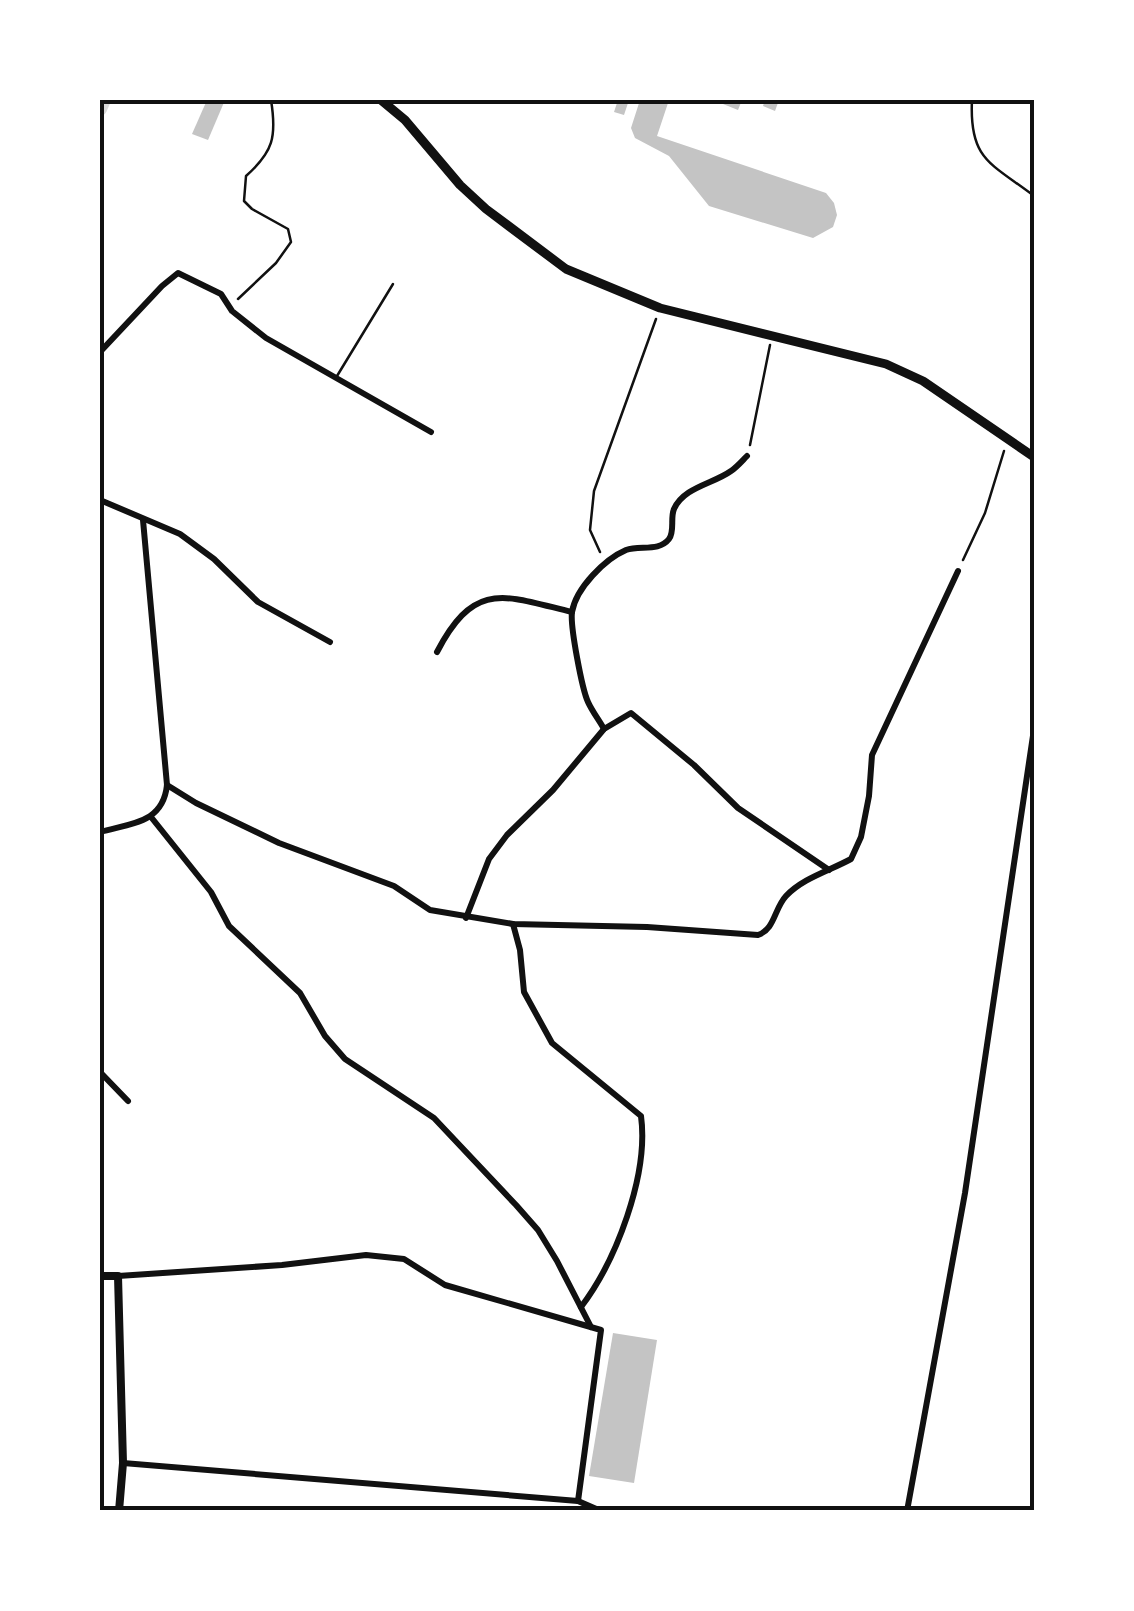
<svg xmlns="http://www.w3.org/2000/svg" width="1134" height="1611" font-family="Overpass,sans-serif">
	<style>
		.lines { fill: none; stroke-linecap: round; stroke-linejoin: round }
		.canal { stroke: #d9d9d9; stroke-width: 14 }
		.building { fill: #c4c4c4 }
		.path { stroke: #111; stroke-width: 2.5 }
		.service { stroke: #111; stroke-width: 2.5 }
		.minor { stroke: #111; stroke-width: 6 }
		.tertiary { stroke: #111; stroke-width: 8 }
		.secondary { stroke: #111; stroke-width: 9 }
		.neatline { fill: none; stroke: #111; stroke-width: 4 }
	</style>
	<rect width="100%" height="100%" fill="#fff"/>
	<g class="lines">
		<path class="canal" d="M100 109 104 100"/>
	</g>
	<g class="building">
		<path d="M207 100H225L208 140 192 134Z"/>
		<path d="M618 100H629L624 115 614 112Z"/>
		<path d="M640 100H669L657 136 826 193 834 203 837 215 833 227 813 238 709 206 669 156 635 138 631 128Z"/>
		<path d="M724 100H742L738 110 723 104Z"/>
		<path d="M765 100H779L775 111 763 106Z"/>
		<path d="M613 1333 657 1340 634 1483 589 1476Z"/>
	</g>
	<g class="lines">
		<g class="path">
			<path d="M238 299 276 263 291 242 288 229 252 209 244 201 246 176C273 152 277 137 271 100"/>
			<path d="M750 445 770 345"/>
			<path d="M600 552 590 530 594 491 656 319"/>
			<path d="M963 560 985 513 1004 451"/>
		</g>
		<g class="service">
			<path d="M972 100C969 160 991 163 1034 196"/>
			<path d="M337 376 393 284"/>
		</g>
		<g class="minor">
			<path d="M100 352 162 286 178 273 221 294 232 311 266 338 431 432"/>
			<path d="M100 500 180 534 214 559 258 602 330 642"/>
			<path d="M437 652C475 579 505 596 572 612"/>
			<path d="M604 729C599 720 592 711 588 702 582 689 570 626 572 612 576 588 605 559 626 550 640 545 659 552 669 539 675 531 670 518 674 509 684 487 713 484 731 471 737 467 742 461 747 456"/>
			<path d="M167 785 196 803 279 843 394 886 430 910 513 924 647 927 758 935C775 929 774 909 786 896 803 878 829 871 851 859L861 837 869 796 872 755 958 571"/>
			<path d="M151 817 211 892 229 926 300 993 325 1036 345 1059 434 1118 516 1205 538 1230 557 1261 591 1327"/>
			<path d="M100 832C132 823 163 823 167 785L143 520"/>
			<path d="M466 918 489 859 507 835 553 790 604 729 631 713 694 765 738 808 829 870"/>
			<path d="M513 924 520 950 524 992 552 1043 641 1116C649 1175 616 1261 581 1307"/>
			<path d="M100 1072 128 1101"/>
			<path d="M118 1276 282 1265 366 1255 404 1259 445 1285 601 1330 578 1501"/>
			<path d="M123 1463 578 1501 601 1511"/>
			<path d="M907 1511 965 1193 1034 729"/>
		</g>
		<path class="tertiary" d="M100 1276H118L123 1463 119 1511"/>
		<path class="secondary" d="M381 100 405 120 460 185 486 209 566 269 660 308 886 364 923 381 1034 457"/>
	</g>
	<rect width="1134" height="1611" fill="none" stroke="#ffffff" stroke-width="205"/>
	<rect x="102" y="102" width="930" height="1406" class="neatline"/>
</svg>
